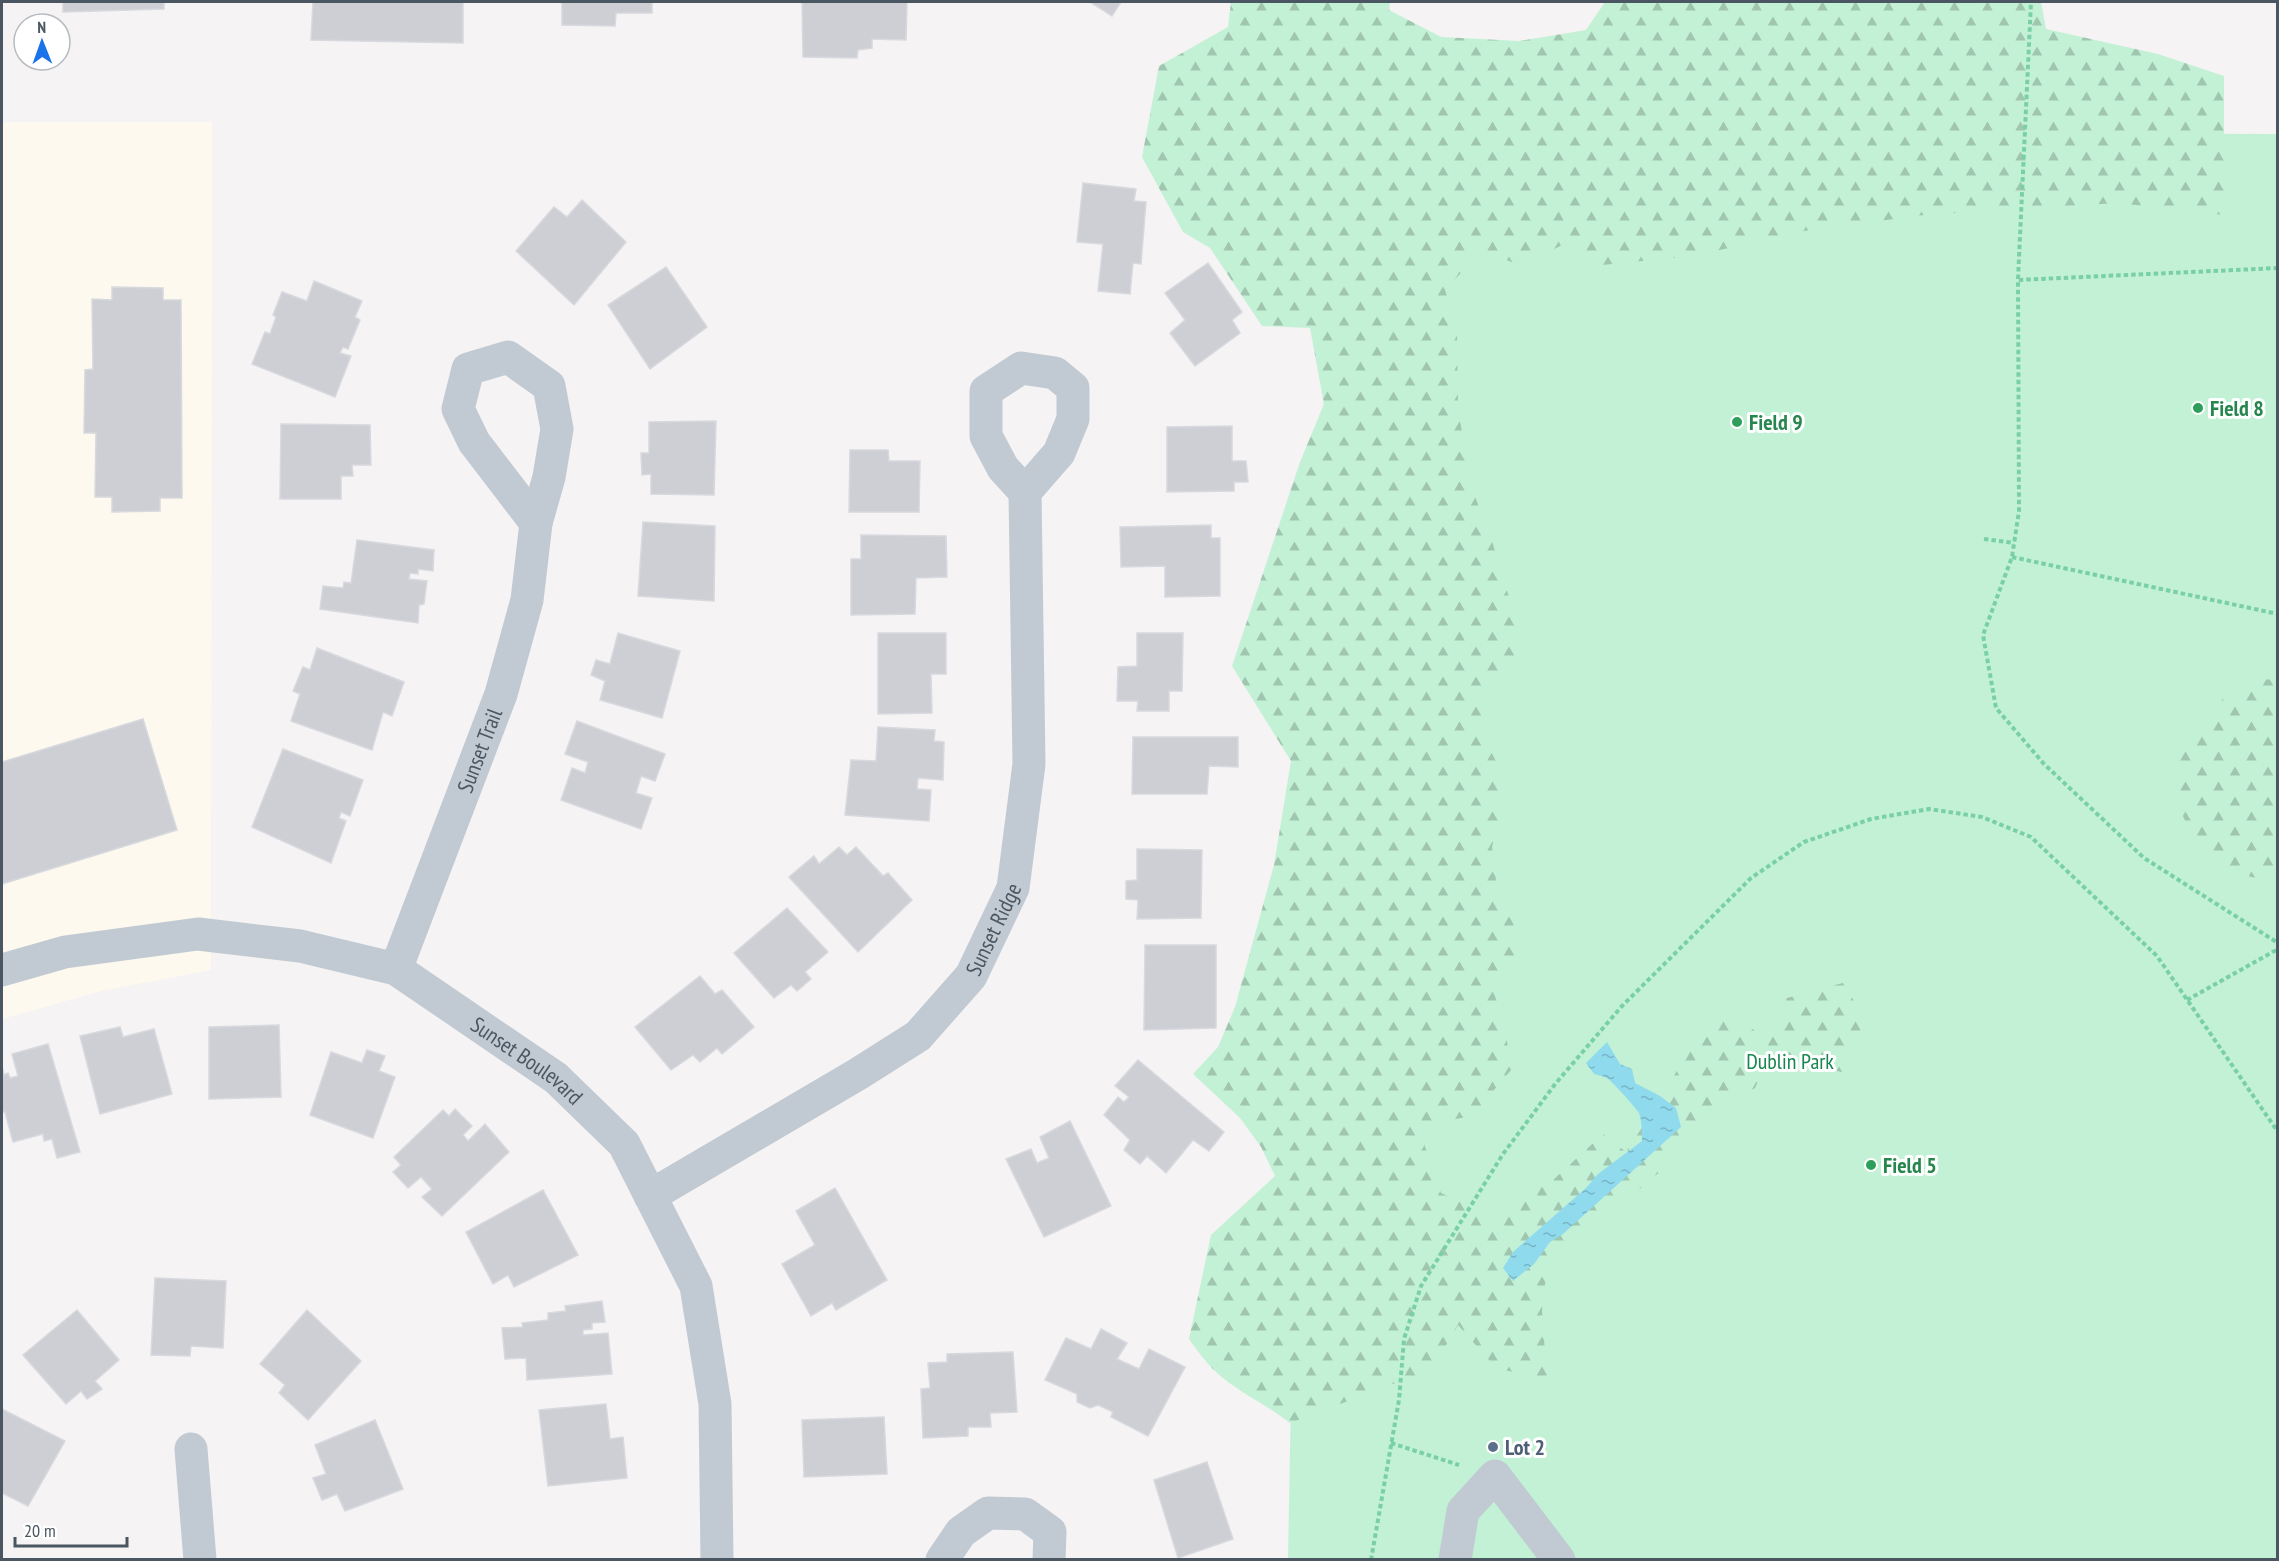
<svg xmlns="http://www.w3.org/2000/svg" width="2279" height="1561" font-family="'PT Sans Narrow',sans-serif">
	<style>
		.commercial { fill: #fdf9ef }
		.green { fill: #c3f1d5 }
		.forest { fill: url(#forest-firs) }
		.water { fill: url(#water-ripples) }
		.building { fill: #cdcfd5; stroke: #d7d9de; stroke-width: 1.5 }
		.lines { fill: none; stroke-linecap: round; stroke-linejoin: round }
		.path { stroke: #7ad0a6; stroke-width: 4; stroke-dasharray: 4.5 3; stroke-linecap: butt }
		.minor { stroke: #c1cad2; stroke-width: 33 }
		.leisure-dot { fill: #2e9e5b; stroke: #fff; stroke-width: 2 }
		.service-dot { fill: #5c6f8a; stroke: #fff; stroke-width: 2 }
		.labels { text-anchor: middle; stroke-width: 6; stroke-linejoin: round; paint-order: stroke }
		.leisure-label { font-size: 22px; font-weight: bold; fill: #27864d; stroke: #fff; text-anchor: start }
		.street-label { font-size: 22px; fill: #4a5661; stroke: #fff }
		.park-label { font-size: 22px; fill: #17864f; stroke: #fff }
		.service-label { font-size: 22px; font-weight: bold; fill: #4e5e75; stroke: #fff; text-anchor: start }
	</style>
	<defs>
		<pattern id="forest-firs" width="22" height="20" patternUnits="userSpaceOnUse" patternTransform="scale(1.5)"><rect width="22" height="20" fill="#c3f1d5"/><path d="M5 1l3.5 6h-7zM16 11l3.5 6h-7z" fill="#a0c6b0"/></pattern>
		<pattern id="water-ripples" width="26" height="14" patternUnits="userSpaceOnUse" patternTransform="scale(1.5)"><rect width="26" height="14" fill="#90daee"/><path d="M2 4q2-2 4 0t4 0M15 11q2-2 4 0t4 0" fill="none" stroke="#78b4c4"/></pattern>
	</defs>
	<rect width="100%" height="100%" fill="#f5f3f3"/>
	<path class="commercial" d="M2 122H212L211 970 101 991 2 1019Z"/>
	<path class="green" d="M1333 131 2277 134V1559L1288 1560 1292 1342Z"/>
	<g class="forest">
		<path d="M1231 2H1390L1389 10 1441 37 1519 41 1586 30 1605 2H2041L2046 29 2158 54 2224 76V215L2118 203 1924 215 1804 231 1693 256 1602 265 1562 245 1521 266 1482 250 1445 290 1457 329 1458 406 1469 481 1491 538 1512 607 1524 659 1480 694 1484 738 1507 783 1492 847 1496 880 1510 910 1520 951 1493 991 1504 1020 1511 1070 1472 1116 1418 1126 1441 1193 1494 1218 1553 1180 1603 1134 1626 1152 1668 1088 1690 1045 1731 1014 1767 1039 1787 998 1846 982 1863 1025 1842 1072 1793 1063 1767 1062 1755 1088 1702 1117 1662 1170 1547 1268 1542 1311 1547 1380 1496 1368 1458 1325 1432 1369 1290 1423C1271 1408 1250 1398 1231 1384 1214 1373 1200 1355 1189 1339L1211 1235 1275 1176 1261 1147 1240 1118 1193 1074 1218 1047 1235 1007 1274 865 1291 761 1232 666 1300 462 1324 404 1310 328 1262 326 1210 248 1183 232 1142 157 1159 66 1228 27Z"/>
		<path d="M2262 679 2277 680V880L2251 877 2220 863 2194 839 2179 808 2175 774 2182 755 2229 690Z"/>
	</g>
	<path class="water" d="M1607 1042 1620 1064 1632 1069 1635 1083 1660 1096 1676 1108 1681 1127 1563 1234 1550 1242 1534 1264 1513 1281 1503 1268 1513 1252 1586 1188 1598 1174 1642 1141C1642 1132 1642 1122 1639 1113 1637 1109 1611 1080 1607 1078 1603 1076 1598 1075 1594 1074L1586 1063Z"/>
	<g class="building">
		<path d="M63 2H164V9L63 12Z"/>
		<path d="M313 2H463V43L311 40Z"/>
		<path d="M562 2H652V13H616L615 26 562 25Z"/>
		<path d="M802 2H907L906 40 872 39V48L858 50 857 58 803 57Z"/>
		<path d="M1090 2H1121L1112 16Z"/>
		<path d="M1083 183 1136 189 1134 201 1146 202 1141 264 1133 263 1130 294 1098 291 1103 244 1077 242Z"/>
		<path d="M582 200 626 242 574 305 516 251 554 207 567 217Z"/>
		<path d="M1208 263 1242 312 1232 320 1240 333 1195 366 1170 333 1185 320 1165 293Z"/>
		<path d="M666 267 707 327 650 369 608 305Z"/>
		<path d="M314 281 362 301 355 317 360 320 348 349 343 347 340 353 351 356 335 397 252 364 265 332 270 334 276 317 273 315 282 292 307 301Z"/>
		<path d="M112 287 163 288V300H181L182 498H160V511L112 512V497H95L96 433H84L85 370 93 369 92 299 112 300Z"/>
		<path d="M716 421 714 495 651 494V474L642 475 641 453H649V422Z"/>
		<path d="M281 424 370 425 371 465H352L353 476H341V499H280Z"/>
		<path d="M1232 426V461H1246L1248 482H1234V491L1167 492V427Z"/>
		<path d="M850 450H888L889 461H920L919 512H849Z"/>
		<path d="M643 522 715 526 714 601 638 596Z"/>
		<path d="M1211 525V538H1220V596L1165 597V566L1121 567 1120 527Z"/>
		<path d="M861 535 946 536 947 577 916 578 915 614 851 615V559H861Z"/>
		<path d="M357 540 434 550 433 571 418 569V574L410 573 409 579 427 581 424 604 419 605 418 623 320 609 323 586 343 588 344 582 351 583Z"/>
		<path d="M618 633 680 651 662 718 600 700 605 681 591 675 596 660 610 664Z"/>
		<path d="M878 633H946V674H931L932 713 878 714Z"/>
		<path d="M1137 633H1183L1182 691H1169V711H1137L1138 701H1117L1118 667 1137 666Z"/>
		<path d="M317 648 404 682 392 716 383 712 372 750 291 721 300 694 293 691 303 667 310 670Z"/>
		<path d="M143 719 177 830 2 884V762Z"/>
		<path d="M577 721 665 754 655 781 641 776 636 793 652 798 641 829 561 800 572 768 585 773 588 762 565 754Z"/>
		<path d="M878 727 935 730 934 741 944 742 943 780 918 778 917 789 931 790 929 821 845 815 851 760 876 761Z"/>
		<path d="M1133 737H1238V767L1209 766 1207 794H1132Z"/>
		<path d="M283 749 363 780 350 816 341 812 339 818 346 821 331 863 252 827Z"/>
		<path d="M839 847 847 855 856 847 883 876 888 873 912 900 858 952 789 877 814 856 819 864Z"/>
		<path d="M1137 849 1202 850 1201 918 1137 919 1138 900 1126 899V881L1137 880Z"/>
		<path d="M787 908 828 952 805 972 811 979 797 991 791 985 774 998 734 953Z"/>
		<path d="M1145 945H1216V1028L1144 1030Z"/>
		<path d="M700 976 715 994 722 990 754 1027 722 1054 717 1048 700 1062 693 1055 671 1070 635 1027Z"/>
		<path d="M279 1025 281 1097 209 1099V1027Z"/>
		<path d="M120 1027 123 1037 154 1029 172 1094 100 1114 80 1036Z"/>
		<path d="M48 1044 80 1152 57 1158 52 1139 44 1141 43 1134 13 1142 5 1112H2V1066L4 1075 8 1073 10 1078 18 1076 12 1054Z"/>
		<path d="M367 1050 385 1056 379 1071 395 1077 373 1138 310 1115 331 1052 362 1063Z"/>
		<path d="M1138 1060 1224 1132 1209 1151 1193 1140 1166 1173 1147 1156 1140 1164 1124 1150 1130 1140 1104 1115 1118 1097 1124 1102 1129 1097 1115 1086Z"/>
		<path d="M455 1109 472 1126 463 1135 468 1141 485 1124 509 1152 442 1216 422 1197 432 1189 421 1177 408 1188 393 1172 401 1165 394 1157 443 1110 449 1116Z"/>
		<path d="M1070 1121 1111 1206 1044 1237 1006 1159 1031 1149 1037 1163 1049 1158 1040 1137Z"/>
		<path d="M835 1188 887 1280 836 1310 832 1303 811 1316 782 1264 815 1245 796 1211Z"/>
		<path d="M543 1190 578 1255 514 1287 508 1275 493 1284 466 1232Z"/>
		<path d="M155 1278 226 1281 223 1348 191 1346 190 1356 151 1355Z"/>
		<path d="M602 1301 605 1322 592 1323V1329L583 1330V1335L608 1333 612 1374 527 1380 526 1358 505 1359 502 1328 523 1327 522 1323 548 1320V1313L566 1311 565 1306Z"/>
		<path d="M77 1310 119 1360 95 1381 102 1389 87 1399 81 1391 66 1404 23 1355Z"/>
		<path d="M307 1310 361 1361 308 1420 279 1393 285 1385 260 1364Z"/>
		<path d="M1101 1329 1127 1343 1117 1359 1139 1369 1149 1349 1185 1367 1148 1436 1111 1417 1113 1412 1098 1405 1090 1408 1077 1402V1394L1045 1380 1066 1338 1091 1349Z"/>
		<path d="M1013 1352 1017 1412 990 1413 991 1427H968V1436L923 1438 921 1389 930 1388 928 1363 947 1362V1354Z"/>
		<path d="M606 1404 610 1439 623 1437 627 1478 548 1486 539 1410Z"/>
		<path d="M2 1409 65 1441 28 1506 2 1493Z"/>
		<path d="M884 1417 887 1474 804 1477 802 1420Z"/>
		<path d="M375 1420 403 1489 345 1511 337 1494 322 1500 313 1478 326 1474 315 1445Z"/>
		<path d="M1207 1462 1233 1539 1178 1558 1154 1480Z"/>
	</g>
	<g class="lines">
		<g class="path">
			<path d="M2278 268 2018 280 2019 511 2012 557 1983 635 1996 708 2044 764 2144 858 2278 943"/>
			<path d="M2018 279 2031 2"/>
			<path d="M1984 539 2014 543"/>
			<path d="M2012 557 2278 614"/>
			<path d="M2187 1000 2278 949"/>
			<path d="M1391 1443 1459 1465"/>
			<path d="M1371 1560 1399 1400 1404 1339 1421 1286 1503 1154 1556 1083 1622 1006 1751 878 1804 842 1871 819 1929 809 1982 817 2031 837 2157 956 2278 1132"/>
		</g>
		<g class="minor">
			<path d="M508 357 549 386 557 429 549 477 536 523 474 442 458 409 468 369Z"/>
			<path d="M1021 368 1055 373 1073 388V419L1059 453 1025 492 1003 468 986 436V391Z"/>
			<path id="s1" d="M396 969 501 694 527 600 536 523"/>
			<path id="s2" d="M2 970 65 952 198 934 300 946 396 969 556 1078 624 1144 696 1286 715 1404 717 1560"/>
			<path id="s3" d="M650 1196 858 1074 918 1036 971 976 1013 888 1029 764 1025 492"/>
			<path d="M191 1449 200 1560"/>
			<path d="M942 1560 961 1532 988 1513 1025 1514 1050 1532 1049 1560"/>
			<path d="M1455 1560 1463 1511 1495 1476 1559 1560"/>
		</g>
	</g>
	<g class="leisure-dot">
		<circle cx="2198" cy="408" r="6"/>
		<circle cx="1737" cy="422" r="6"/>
		<circle cx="1871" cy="1165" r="6"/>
	</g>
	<circle class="service-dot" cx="1493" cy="1447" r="6"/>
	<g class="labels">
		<g class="leisure-label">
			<text x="2210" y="416">Field 8</text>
			<text x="1749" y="430">Field 9</text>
			<text x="1883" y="1173">Field 5</text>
		</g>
		<g class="street-label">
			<text dy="8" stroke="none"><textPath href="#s1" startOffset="234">Sunset Trail</textPath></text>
			<text dy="8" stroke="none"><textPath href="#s3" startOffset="444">Sunset Ridge</textPath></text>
			<text dy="8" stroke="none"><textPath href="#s2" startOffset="561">Sunset Boulevard</textPath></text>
		</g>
		<g class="park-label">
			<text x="1790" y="1069">Dublin Park</text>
		</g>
		<g class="service-label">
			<text x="1505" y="1455">Lot 2</text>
		</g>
	</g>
	<rect width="2279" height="1561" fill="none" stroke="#4a5661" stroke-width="6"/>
	<g transform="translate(42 42) rotate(359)"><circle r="28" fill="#ffffff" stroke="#b7bbc0" stroke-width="1.5"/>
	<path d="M0-4.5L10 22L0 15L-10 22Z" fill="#1a73e8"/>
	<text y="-9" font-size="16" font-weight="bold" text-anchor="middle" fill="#4a5661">N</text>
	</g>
	<path d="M15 1537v9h112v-9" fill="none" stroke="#4a5661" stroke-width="3"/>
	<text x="24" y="1537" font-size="18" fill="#4a5661" stroke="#ffffff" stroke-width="4.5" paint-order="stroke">20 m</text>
</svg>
